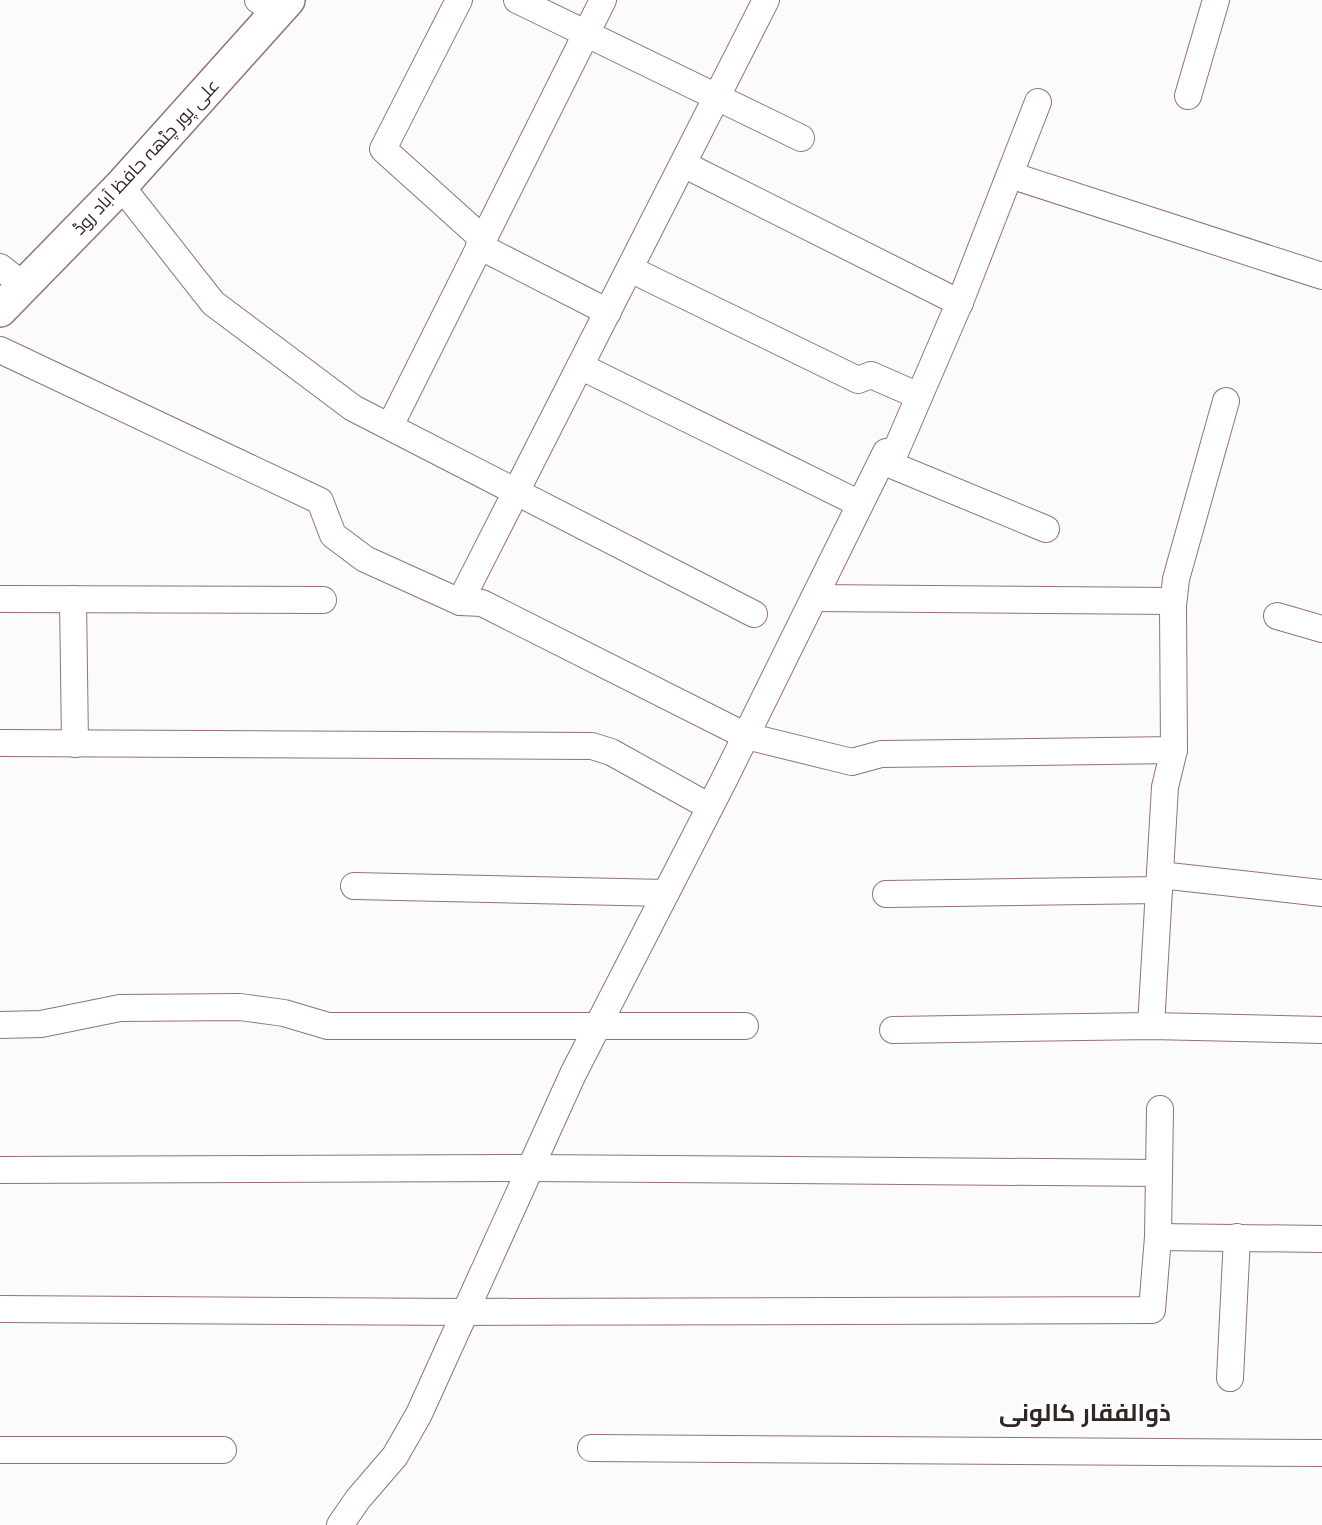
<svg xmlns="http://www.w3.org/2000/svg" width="1322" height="1525" font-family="Helvetica,Cairo,sans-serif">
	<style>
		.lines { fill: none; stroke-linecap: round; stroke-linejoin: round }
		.street-casing { stroke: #947270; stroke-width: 28 }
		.primary-casing { stroke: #947270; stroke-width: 36 }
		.street { stroke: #fff; stroke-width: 26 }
		.primary { stroke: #fff; stroke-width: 33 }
		.labels { text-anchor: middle; stroke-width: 6; stroke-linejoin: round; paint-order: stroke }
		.street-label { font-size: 18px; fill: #332524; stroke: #fff }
		.district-label { font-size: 24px; font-weight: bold; fill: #332524; stroke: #fff }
	</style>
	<rect width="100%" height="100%" fill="#fbfbfb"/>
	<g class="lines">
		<defs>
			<g id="street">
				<path d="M258 0 278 12"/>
				<path d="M459 0 383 149 483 239"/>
				<path d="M517 0 801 138"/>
				<path d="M1188 96 1216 0"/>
				<path d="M683 164 960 303"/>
				<path d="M1010 175 1322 276"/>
				<path d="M121 186 213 303 353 408 754 614"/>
				<path d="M479 246 608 312"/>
				<path d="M0 267 24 286"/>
				<path d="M630 269 858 380 871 375 919 396"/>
				<path d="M0 350 320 501 333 535 365 559 460 602 482 603 746 736 852 762 881 754 1174 750"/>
				<path d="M580 366 860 504"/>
				<path d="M390 426 603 0"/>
				<path d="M882 461 1046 529"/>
				<path d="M814 598 1173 601"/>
				<path d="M0 599 323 600"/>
				<path d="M73 599 75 744"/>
				<path d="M460 602 766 0"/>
				<path d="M1277 616 1322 629"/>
				<path d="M0 743 592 746 611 752 710 807"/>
				<path d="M1160 875 1322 893"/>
				<path d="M354 886 666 893"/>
				<path d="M886 894 1159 890"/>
				<path d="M0 1025 41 1024 120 1008 240 1007 284 1013 328 1026H745"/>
				<path d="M1151 1026 1165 787 1174 750 1173 606 1176 579 1226 401"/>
				<path d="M893 1030 1151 1026 1322 1030"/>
				<path d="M0 1170 530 1168 1159 1173"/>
				<path d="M1158 1237 1322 1239"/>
				<path d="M0 1309 465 1312 1152 1310 1158 1237 1160 1109"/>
				<path d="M1230 1378 1237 1237"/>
				<path d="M591 1448 1322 1453"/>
				<path d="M0 1450H223"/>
				<path d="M340 1525 358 1499 395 1456 419 1414 573 1074 724 780 886 452 894 455 962 297 1038 102"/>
			</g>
			<path id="primary" d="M0 310 121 186 288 0"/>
		</defs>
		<use href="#street" class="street-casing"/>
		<use href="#primary" class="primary-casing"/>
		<use href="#street" class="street"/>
		<use href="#primary" class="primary"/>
	</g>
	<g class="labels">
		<g class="street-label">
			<text transform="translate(146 157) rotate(-47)" y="6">علی پور چٹھہ حافظ آباد روڈ</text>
		</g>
		<g class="district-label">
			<text x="1085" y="1421">ذوالفقار کالونی</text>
		</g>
	</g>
</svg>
